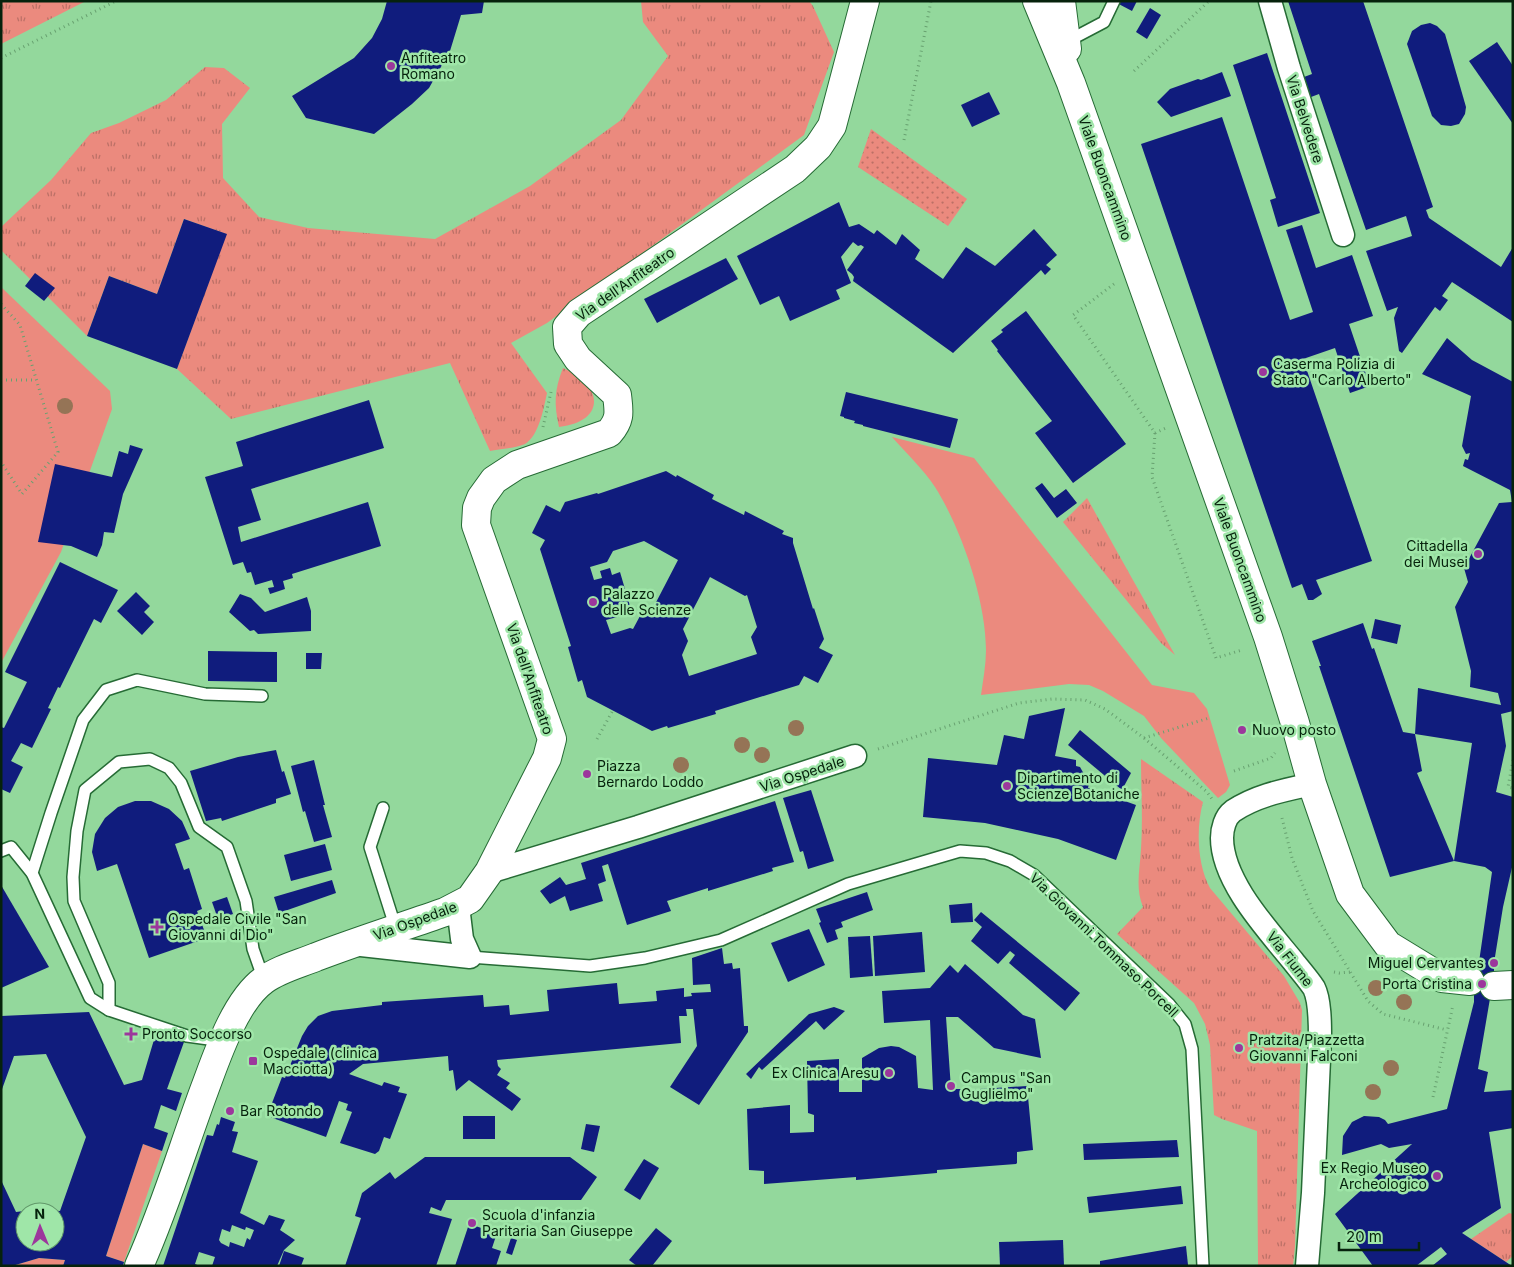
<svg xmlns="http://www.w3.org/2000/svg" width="1514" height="1267" font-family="Inter,sans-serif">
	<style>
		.grass { fill: url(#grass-tufts) }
		.park { fill: url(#park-dots) }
		.garden { fill: #eb8a7e }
		.building { fill: #101c7d; fill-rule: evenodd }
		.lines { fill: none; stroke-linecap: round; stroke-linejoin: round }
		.lane-casing { stroke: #266b35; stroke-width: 14 }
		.street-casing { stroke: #266b35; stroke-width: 25 }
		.secondary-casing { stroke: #266b35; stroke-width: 30 }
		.path { stroke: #68a170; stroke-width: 3; stroke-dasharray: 1 4; stroke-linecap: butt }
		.lane { stroke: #fff; stroke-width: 11 }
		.street { stroke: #fff; stroke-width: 22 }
		.secondary { stroke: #fff; stroke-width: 28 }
		.tree { fill: #957456 }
		.poi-dot { fill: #9c379c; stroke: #9fe6a8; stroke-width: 2 }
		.labels { text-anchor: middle; stroke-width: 5; stroke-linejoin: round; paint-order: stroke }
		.poi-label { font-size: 14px; fill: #06220c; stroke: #9fe6a8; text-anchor: start }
		.street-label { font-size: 14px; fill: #06220c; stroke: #9fe6a8 }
	</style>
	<defs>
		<pattern id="grass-tufts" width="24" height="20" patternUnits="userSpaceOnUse" patternTransform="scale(1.25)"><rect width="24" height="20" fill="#eb8a7e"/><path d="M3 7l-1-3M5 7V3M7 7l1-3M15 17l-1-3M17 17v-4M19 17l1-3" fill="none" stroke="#bc7066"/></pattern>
		<pattern id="park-dots" width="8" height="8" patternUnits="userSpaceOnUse" patternTransform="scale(1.25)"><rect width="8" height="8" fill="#eb8a7e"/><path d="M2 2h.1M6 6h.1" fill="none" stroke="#bc7066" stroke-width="1.8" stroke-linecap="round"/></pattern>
	</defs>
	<rect width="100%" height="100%" fill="#93d89c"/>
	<g class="grass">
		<path d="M1 1H86L1 44Z"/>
		<path d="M641 1H809L813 6 834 52 804 135 547 323 511 343 547 393C544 407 539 436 525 444 517 448 499 449 490 451L450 363 231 419 177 369 226 234 184 219 157 294 109 276 87 336 1 250V227L51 180 91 133 119 123 166 100 205 67 224 68 250 88 222 124 223 178 259 217 308 228 435 239 530 186 621 120 668 56 643 22Z"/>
		<path d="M563 368C603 385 607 421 559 427 554 405 554 390 563 368Z"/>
		<path d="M1087 498 1175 655 1161 643 1063 522Z"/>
		<path d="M1141 759 1203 802C1196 828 1197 864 1210 888L1284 976 1300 1003 1302 1010 1295 1246 1293 1266H1258L1257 1131 1222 1119 1214 1115 1210 1045 1205 1024 1194 1003 1117 934 1143 907C1135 888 1140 869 1141 849 1143 819 1141 789 1141 759Z"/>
		<path d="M1509 1213 1513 1214V1256L1506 1262 1471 1239Z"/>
	</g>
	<path class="park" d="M871 129 967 199 948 226 858 167Z"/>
	<g class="garden">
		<path d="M1 287 110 391 112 409 61 552 1 663Z"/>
		<path d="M892 437 974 458 1152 685 1194 693 1207 709 1230 785 1226 792 1218 798 1161 738 1144 716 1103 691 1089 685 1069 684 981 695C983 680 986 665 986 650 986 600 961 528 935 487 923 469 906 453 892 437Z"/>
		<path d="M143 1144 162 1151 124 1262 106 1256Z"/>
		<path d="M39 1258 65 1260 63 1266H12Z"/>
	</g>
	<g class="building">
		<path d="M387 1H484L482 13 461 15 450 51 429 88 412 104 374 134 306 118 292 96 354 58 372 38 382 19Z"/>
		<path d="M1113 1H1137L1132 11Z"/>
		<path d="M1288 1H1363L1433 207 1426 210 1429 218 1501 267 1513 247V322L1452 282 1442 296 1448 300 1440 311 1435 307 1402 353 1399 351 1394 318 1398 307 1387 311 1366 251 1412 236 1406 216 1366 230 1319 94 1311 97 1304 77 1312 74Z"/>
		<path d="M1150 8 1161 15 1147 39 1136 32Z"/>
		<path d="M1430 23 1437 26 1445 34 1466 107 1465 114 1459 124 1451 126 1441 125 1432 116 1407 44 1412 31 1421 25Z"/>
		<path d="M1497 42 1513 66V124L1469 61Z"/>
		<path d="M1267 53 1320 213 1278 227 1270 200 1276 198 1233 65Z"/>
		<path d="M1222 72 1231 96 1171 117 1157 102 1170 89 1198 79 1201 80Z"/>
		<path d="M989 92 1000 114 972 127 961 105Z"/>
		<path d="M1222 117 1290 320 1313 312 1286 230 1302 225 1316 268 1352 255 1373 316 1349 324 1370 386 1350 393 1335 348 1303 359 1372 561 1316 580 1322 594 1313 600H1308L1302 584 1292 588 1141 144Z"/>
		<path d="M839 202 849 227 859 224 874 234 877 230 896 245 902 234 920 250 915 259 943 279 966 247 995 266 1034 229 1057 255 1046 265 1051 269 1045 275 1041 270 953 353 853 281 854 277 852 274 847 270 864 247 861 245 858 246 853 242 841 257 851 283 836 290 840 299 790 321 779 296 760 305 737 256Z"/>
		<path d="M184 219 227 234 177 369 87 336 109 276 157 294Z"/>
		<path d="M726 258 738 279 657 323 644 299Z"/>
		<path d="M35 273 55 288 44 301 25 286Z"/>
		<path d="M1026 311 1126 444 1073 483 1035 433 1052 421 997 351 998 350 991 341 1003 332 1001 330Z"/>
		<path d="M1447 338 1472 360 1513 382V711L1501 714 1506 746 1496 792 1513 797V863L1503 907 1494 963V975L1478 1069 1488 1072 1484 1092 1513 1090V1128L1489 1132 1501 1208 1462 1233 1512 1266H1432L1447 1254 1441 1247 1416 1266H1373L1335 1214 1412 1144 1389 1148 1381 1144 1342 1155 1343 1136 1352 1122 1364 1116 1379 1117 1385 1120 1388 1124 1447 1109 1474 1002V994L1468 993 1479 962 1492 872 1485 867 1454 861 1390 877 1319 666H1321L1312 641 1363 623 1372 649 1374 648 1403 732 1415 734 1418 688 1501 705 1498 693 1470 687 1471 671 1455 607 1468 582 1464 568 1499 503 1512 502 1510 490 1463 466 1465 459 1468 460 1470 453 1466 454 1462 446 1471 396 1422 374ZM1415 734 1472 743 1454 861 1417 773 1422 771Z"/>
		<path d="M846 392 958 419 950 448 863 426V425L854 423 855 421 844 418V417L840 416Z"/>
		<path d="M369 400 384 448 251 489 261 520 238 527 241 542 368 502 381 546 292 574 293 578 283 581 285 589 270 594 268 588 274 587 272 580 255 585 251 572 247 573 243 562 233 565 205 477 243 466 236 442Z"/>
		<path d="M130 445 143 449 123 494 114 533 104 532 102 545 97 557 71 546 38 542 55 464 112 477 119 451 128 454Z"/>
		<path d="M666 471 676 477 677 475 714 495 712 499 744 515 745 511 784 531 782 534 793 538V543L813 609 814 608 824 639 819 648 833 655 818 683 804 676 799 685 715 711 716 714 668 728 667 726 652 731 587 697 582 680 578 682 568 647 571 646 540 549 545 540 532 533 546 505 560 512 565 502 597 493 598 494ZM644 541 678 560 651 612 640 616 633 629 630 628 611 634 606 620 632 613 620 572 612 575 610 568 600 571 602 578 594 580 590 567 607 562 613 551ZM710 577 745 596 747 595 757 627 751 637 757 654 689 676 682 655 688 641 683 629Z"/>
		<path d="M1042 483 1054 498 1066 489 1077 503 1057 518 1035 488Z"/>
		<path d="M60 562 118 590 101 623 94 619 60 688 58 687 48 708 51 709 32 748 21 743 11 761 23 767 10 793 1 789V727L4 728 27 682 5 672Z"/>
		<path d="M136 592 150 606 144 612 154 622 142 635 117 611Z"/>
		<path d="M240 594 251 598 265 612 307 597 311 611V631L258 634 254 630 250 631 229 612Z"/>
		<path d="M1375 619 1401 625 1397 644 1371 638Z"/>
		<path d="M208 651 277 652V682L208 681Z"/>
		<path d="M306 653H322L321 669H306Z"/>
		<path d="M1065 708 1055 756 1076 760V766L1080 767 1089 783 1088 788 1136 805 1116 860 1058 839 985 823 923 817 928 758 997 765 1004 735 1024 739 1029 716Z"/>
		<path d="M1080 730 1131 773 1122 790 1068 745Z"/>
		<path d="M276 750 282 772 284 771 291 794 276 799V803L222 821 221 818 206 821 190 771 238 757Z"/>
		<path d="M314 760 325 805H323L332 837 314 842 305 811 303 812 291 766Z"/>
		<path d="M811 790 834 861 808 869 803 851 800 852 783 798Z"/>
		<path d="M135 801H151L169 809 182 821 190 839 175 844 184 870 189 868 202 909 197 911 207 938 149 958 117 864 97 871 92 852 95 834 105 818 118 807Z"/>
		<path d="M775 801 794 862 772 868 773 871 708 891V888L667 901 671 911 627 925 608 864 602 866 606 881 598 884 603 901 570 911 565 896 550 904 540 891 560 877 566 885 586 879 581 863Z"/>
		<path d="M325 844 332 870 291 881 284 855Z"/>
		<path d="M332 880 336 893 279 913 274 897Z"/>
		<path d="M1 885 49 967 1 988Z"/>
		<path d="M867 892 873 910 841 922 843 927 835 930 838 939 827 943 819 923 821 922 816 909Z"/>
		<path d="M227 897 233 914 218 919 212 902Z"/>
		<path d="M972 903 973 922 951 923 949 905Z"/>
		<path d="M981 912 1080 993 1065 1011 1009 963 1015 955 1010 951 998 964 971 941 982 927 974 920Z"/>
		<path d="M809 929 825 965 788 982 771 943Z"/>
		<path d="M922 932 925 972 875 976 873 936Z"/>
		<path d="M870 936 873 976 850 978 848 937Z"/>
		<path d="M722 948 724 964 732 963 733 969 740 968 744 1026H748V1032L699 1105 670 1087 697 1046 693 1009H686L687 1016H679L681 1043 497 1060 498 1066 501 1069 497 1075 510 1083 506 1088 521 1099 512 1111 469 1080 456 1091 453 1070 449 1071 448 1056 363 1064 349 1074 382 1086 384 1082 400 1087 398 1092 407 1094 390 1139 384 1137 379 1151 375 1154 340 1143 352 1112 346 1110 348 1104 339 1101 326 1137 267 1116 282 1077 285 1078 302 1036 308 1026 318 1016 332 1011 382 1005V1002L483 995 484 1007 509 1005 510 1015 549 1011 547 990 617 983 619 1004 657 1001 656 991 684 988V997L692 996 691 993 711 992 710 984 693 985 692 958Z"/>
		<path d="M965 964 1023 1015 1035 1019 1041 1058 994 1048 958 1017H946L951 1089H980L1027 1086 1033 1150 1017 1152V1163L1016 1164 937 1170V1173L856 1180V1177L764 1184V1171L749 1170 747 1109 790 1105V1133L814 1132V1115L808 1113 807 1061 839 1059V1092H862V1058L879 1048 891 1046 899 1047 916 1056 918 1088 933 1090 930 1020 884 1023 882 991 930 988 950 965 958 973Z"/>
		<path d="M834 1007 845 1011 824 1030 816 1021 762 1070 759 1067 751 1079 746 1074 809 1014Z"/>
		<path d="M89 1012 124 1085 142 1080 156 1033 184 1042 167 1089 182 1093 176 1111 161 1105 154 1128 168 1133 162 1151 143 1144 106 1256 124 1262 123 1266H63L65 1260 39 1258 12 1266H1V1180L16 1212 40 1209 60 1211 86 1137 46 1054 14 1056 1 1092V1016ZM25 1212H55V1242H25Z"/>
		<rect x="463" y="1116" width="32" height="23"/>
		<path d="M221 1117 235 1122 232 1131 238 1132 232 1152 258 1161 240 1213 264 1225 269 1215 285 1220 280 1230 295 1240 284 1250 277 1266H212L215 1257 199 1252 195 1264 200 1266H163L207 1135 213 1136 217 1124 219 1125ZM232 1225 245 1230 246 1227 254 1230 250 1240 247 1238 244 1247 230 1242 229 1247 221 1243 219 1240 222 1229 230 1232Z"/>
		<path d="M586 1124 600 1126 594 1152 581 1149Z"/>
		<path d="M1177 1140 1179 1157 1084 1160 1083 1144Z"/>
		<path d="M425 1157H570L597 1177 581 1200H446L441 1211 431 1207 429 1213 452 1219 436 1266H345L361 1218 355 1216 362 1193 390 1172 395 1179Z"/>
		<path d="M644 1159 659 1168 640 1200 624 1190Z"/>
		<path d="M1181 1186 1183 1204 1089 1213 1087 1197Z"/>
		<path d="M469 1224 497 1233 492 1248 501 1251 496 1266H455Z"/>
		<path d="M656 1228 672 1241 652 1266H637L629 1260Z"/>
		<path d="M511 1238 517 1240 512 1255 506 1253Z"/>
		<path d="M1063 1240 1064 1266H1000L999 1242Z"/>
		<path d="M1186 1246 1188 1265 1100 1266V1261Z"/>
		<path d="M284 1251 304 1258 301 1266H279Z"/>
	</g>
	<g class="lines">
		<defs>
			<g id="lane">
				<path d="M1066 42 1104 22 1114 1"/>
				<path d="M383 808 370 847 396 929"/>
				<path d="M1 851 11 847 32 873 90 998 109 1010 187 1036 223 1041"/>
				<path d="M32 873 51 813 83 720 106 690 137 680 205 694 262 696"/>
				<path d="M470 957 590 966 645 958 721 940 848 884 960 851 986 853 1010 861 1034 875 1169 1004 1185 1024 1192 1049 1203 1266"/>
				<path d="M109 1010V983L74 901 73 877 77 831 85 790 119 762 150 759 169 768 181 783 199 827 227 847 246 901 253 949 264 980"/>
			</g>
			<g id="street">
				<path d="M1270 1 1289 68 1343 235"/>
				<path d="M489 872 638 827 855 756"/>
				<path d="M352 944 470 957 462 939 458 906"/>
				<path d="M1307 1266 1313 1193 1320 1037C1320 1024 1320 1000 1314 988 1308 979 1300 970 1293 961 1267 929 1222 881 1222 838 1222 829 1225 817 1233 811 1257 795 1285 790 1312 784"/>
			</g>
			<g id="secondary">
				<path d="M1037 1 1071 83 1268 637 1295 723 1312 784 1350 894 1388 945 1442 978 1470 981"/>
				<path d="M1061 1 1067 49"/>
				<path d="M1494 986 1513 985"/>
				<path d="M139 1266C165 1208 183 1147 205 1088 217 1056 235 1001 264 980 279 969 299 964 316 957 358 941 402 927 445 912L470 899 489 872 547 758 552 739 476 525 477 508 481 498 494 480 517 465 609 433C621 419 619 412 617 395L578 359 568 344 567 327 579 313 795 169 818 147 832 126 865 1"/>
			</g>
		</defs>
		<use href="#lane" class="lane-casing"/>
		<use href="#street" class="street-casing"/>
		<use href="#secondary" class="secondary-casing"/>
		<g class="path">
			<path d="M1 58 116 1"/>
			<path d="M1134 71 1209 1"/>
			<path d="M904 140 931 1"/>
			<path d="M1114 284 1073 315 1155 433 1166 428"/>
			<path d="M1 304 20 325 58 452 22 494 1 462"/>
			<path d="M1 380H36"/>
			<path d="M543 427 551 392"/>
			<path d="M1155 433 1152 477 1216 658 1242 650"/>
			<path d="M1144 738 1209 718"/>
			<path d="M597 739 613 710"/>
			<path d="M878 749 1019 703 1052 699 1085 700 1105 709 1144 738 1207 792 1212 799"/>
			<path d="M1513 760 1508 787 1513 788"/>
			<path d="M1234 771 1271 758 1275 753"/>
			<path d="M1282 818 1292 858 1313 911 1368 1001 1383 1014 1447 1030"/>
			<path d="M1334 972 1339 973 1351 972"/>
			<path d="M1433 1097 1453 1005"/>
		</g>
		<use href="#lane" class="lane"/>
		<use href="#street" class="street"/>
		<use href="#secondary" class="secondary"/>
	</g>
	<g class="tree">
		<circle cx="65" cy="406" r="8"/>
		<circle cx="796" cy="728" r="8"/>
		<circle cx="742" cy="745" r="8"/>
		<circle cx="762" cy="755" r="8"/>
		<circle cx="681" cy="765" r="8"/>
		<circle cx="1376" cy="988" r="8"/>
		<circle cx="1404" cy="1002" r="8"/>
		<circle cx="1391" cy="1068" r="8"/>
		<circle cx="1373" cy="1092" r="8"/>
	</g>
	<g class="poi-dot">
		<circle cx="391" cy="66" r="5"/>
		<circle cx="1263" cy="372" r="5"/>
		<circle cx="1478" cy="554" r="5"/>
		<circle cx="593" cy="602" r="5"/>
		<circle cx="1242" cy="730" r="5"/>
		<circle cx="587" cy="774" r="5"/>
		<circle cx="1007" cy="786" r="5"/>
		<path d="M154.5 919.5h5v5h5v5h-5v5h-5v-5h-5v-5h5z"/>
		<circle cx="1494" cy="963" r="5"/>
		<circle cx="1482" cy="984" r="5"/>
		<path d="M128.5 1026.5h5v5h5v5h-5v5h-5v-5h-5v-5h5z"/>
		<circle cx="1239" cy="1048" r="5"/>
		<rect x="248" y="1056" width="10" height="10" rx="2.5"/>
		<circle cx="889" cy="1073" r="5"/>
		<circle cx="951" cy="1086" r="5"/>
		<circle cx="230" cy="1111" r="5"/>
		<circle cx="1437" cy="1176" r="5"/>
		<circle cx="472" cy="1223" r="5"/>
	</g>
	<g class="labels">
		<g class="poi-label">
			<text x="401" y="63">Anfiteatro<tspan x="401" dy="16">Romano</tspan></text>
			<text x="1273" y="369">Caserma Polizia di<tspan x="1273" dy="16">Stato "Carlo Alberto"</tspan></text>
			<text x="1468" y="551" text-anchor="end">Cittadella<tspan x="1468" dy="16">dei Musei</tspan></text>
			<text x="603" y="599">Palazzo<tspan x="603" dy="16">delle Scienze</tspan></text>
			<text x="1252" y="735">Nuovo posto</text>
			<text x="597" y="771">Piazza<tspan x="597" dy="16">Bernardo Loddo</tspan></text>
			<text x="1017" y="783">Dipartimento di<tspan x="1017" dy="16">Scienze Botaniche</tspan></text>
			<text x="168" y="924">Ospedale Civile "San<tspan x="168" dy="16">Giovanni di Dio"</tspan></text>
			<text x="1484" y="968" text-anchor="end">Miguel Cervantes</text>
			<text x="1472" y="989" text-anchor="end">Porta Cristina</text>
			<text x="142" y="1039">Pronto Soccorso</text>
			<text x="1249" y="1045">Pratzita/Piazzetta<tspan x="1249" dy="16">Giovanni Falconi</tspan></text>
			<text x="263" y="1058">Ospedale (clinica<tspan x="263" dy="16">Macciotta)</tspan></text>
			<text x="879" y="1078" text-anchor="end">Ex Clinica Aresu</text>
			<text x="961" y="1083">Campus "San<tspan x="961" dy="16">Guglielmo"</tspan></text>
			<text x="240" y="1116">Bar Rotondo</text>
			<text x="1427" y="1173" text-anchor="end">Ex Regio Museo<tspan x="1427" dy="16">Archeologico</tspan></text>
			<text x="482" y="1220">Scuola d'infanzia<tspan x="482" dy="16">Paritaria San Giuseppe</tspan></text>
		</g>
		<g class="street-label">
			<text transform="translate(1305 119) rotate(72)" y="5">Via Belvedere</text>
			<text transform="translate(1105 178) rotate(70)" y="5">Viale Buoncammino</text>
			<text transform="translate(625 284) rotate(-35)" y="5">Via dell'Anfiteatro</text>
			<text transform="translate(1240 560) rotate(70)" y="5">Viale Buoncammino</text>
			<text transform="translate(530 679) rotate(71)" y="5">Via dell'Anfiteatro</text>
			<text transform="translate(802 774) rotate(-18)" y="5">Via Ospedale</text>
			<text transform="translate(415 921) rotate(-20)" y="5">Via Ospedale</text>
			<text transform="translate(1104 945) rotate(44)" y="5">Via Giovanni Tommaso Porcell</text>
			<text transform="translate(1290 959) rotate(52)" y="5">Via Fiume</text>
		</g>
	</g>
	<rect width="1514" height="1267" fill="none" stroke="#06220c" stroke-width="5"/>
	<g transform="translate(40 1227) rotate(359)"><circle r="24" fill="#9fe6a8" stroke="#62986a"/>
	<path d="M0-4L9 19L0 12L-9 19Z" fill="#9c379c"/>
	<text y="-8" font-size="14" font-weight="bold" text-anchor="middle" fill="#06220c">N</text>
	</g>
	<path d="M1339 1242v8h80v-8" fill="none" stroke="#06220c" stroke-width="2.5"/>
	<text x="1346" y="1242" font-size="15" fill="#06220c" stroke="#9fe6a8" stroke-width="4" paint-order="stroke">20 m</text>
</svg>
